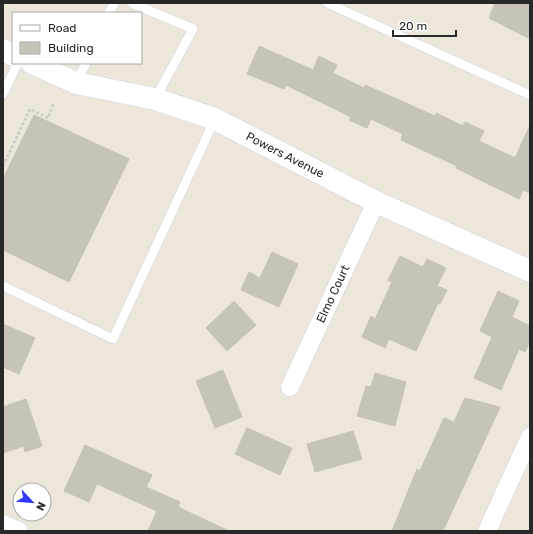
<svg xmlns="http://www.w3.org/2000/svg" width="533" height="534" font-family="Rubik,sans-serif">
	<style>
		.building { fill: #c7c3b8; stroke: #c7c3b2 }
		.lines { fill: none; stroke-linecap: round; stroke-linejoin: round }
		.service-casing { stroke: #cdcee3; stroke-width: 10 }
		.minor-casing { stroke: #cdcee3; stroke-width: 19 }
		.tertiary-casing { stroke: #cdcee3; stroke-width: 23 }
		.path { stroke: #cbcbcb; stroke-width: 2.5; stroke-dasharray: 3 2; stroke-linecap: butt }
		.service { stroke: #fff; stroke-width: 9 }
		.minor { stroke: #fff; stroke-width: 18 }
		.tertiary { stroke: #fff; stroke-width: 22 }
		.labels { text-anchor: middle; stroke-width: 3; stroke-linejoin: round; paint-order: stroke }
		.street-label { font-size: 12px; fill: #282828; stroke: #fff }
	</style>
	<rect width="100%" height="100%" fill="#ece7d8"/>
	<g class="building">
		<path d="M495 3H530V39L489 18Z"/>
		<path d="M259 46 313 70 319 56 337 65 333 73 364 88 365 85 435 116 436 113 463 126 465 122 484 131 479 141 515 158 530 125V193L523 190 519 199 456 168 457 166 401 140 403 134 371 119 367 128 349 120 351 117 286 85 284 89 247 74Z"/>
		<path d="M34 115 129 159 69 282 3 250V179Z"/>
		<path d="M272 252 298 264 279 307 241 290 249 272 260 278Z"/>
		<path d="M400 256 423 267 427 259 446 268 437 286 447 290 440 304 438 303 416 351 389 339 385 348 362 337 371 316 375 319 392 282 388 280Z"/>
		<path d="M498 291 519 301 512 317 530 326V341L525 352 519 349 501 390 474 378 492 337 480 331Z"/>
		<path d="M234 301 256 325 227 351 206 328Z"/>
		<path d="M3 324 35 338 19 374 3 367Z"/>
		<path d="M223 370 242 417 215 428 196 381Z"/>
		<path d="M375 373 406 382 395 426 357 416 366 386 371 387Z"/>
		<path d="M465 398 500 407 443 531H392L417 469 420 471 444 418 454 422Z"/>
		<path d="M26 399 42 446 25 452 24 446 3 453V407Z"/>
		<path d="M247 428 292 448 280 475 235 454Z"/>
		<path d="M353 431 362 459 315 472 307 444Z"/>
		<path d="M85 445 152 475 146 487 180 502 178 507 229 531H148L157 511 97 484 89 502 64 491Z"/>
	</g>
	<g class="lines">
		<defs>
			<g id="service">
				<path d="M132 3 193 29 155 99"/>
				<path d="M327 3 530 95"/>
				<path d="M109 13 114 3"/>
				<path d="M76 83 86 63"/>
				<path d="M3 94 18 63"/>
				<path d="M3 286 113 339 215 119"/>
			</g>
			<g id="minor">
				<path d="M290 387 376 202"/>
				<path d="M3 524 19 531"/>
				<path d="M487 531 530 437"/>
			</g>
			<g id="tertiary">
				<path d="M3 50 13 55"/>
				<path d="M32 63 76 83 155 99 215 119 376 202 530 271"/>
			</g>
		</defs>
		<use href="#service" class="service-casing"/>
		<use href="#minor" class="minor-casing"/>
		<use href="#tertiary" class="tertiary-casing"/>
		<path class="path" d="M3 166 30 109 48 118 54 102"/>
		<use href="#service" class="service"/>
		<use href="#minor" class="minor"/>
		<use href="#tertiary" class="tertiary"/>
	</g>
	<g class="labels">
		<g class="street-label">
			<text transform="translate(285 155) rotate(27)" y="4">Powers Avenue</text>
			<text transform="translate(333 294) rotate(-65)" y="4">Elmo Court</text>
		</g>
	</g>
	<rect width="533" height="534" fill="none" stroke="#282828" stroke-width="8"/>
	<rect x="12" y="12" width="130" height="52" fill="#ffffff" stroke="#a9a9a9"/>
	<rect x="20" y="25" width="20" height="6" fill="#ffffff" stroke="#a9a9a9"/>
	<text x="48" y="32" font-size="12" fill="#282828">Road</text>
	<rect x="20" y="42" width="20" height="12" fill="#c7c3b8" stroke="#a9a9a9"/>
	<text x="48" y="52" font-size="12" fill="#282828">Building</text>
	<g transform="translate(32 502) rotate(116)"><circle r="19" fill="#ffffff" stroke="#a9a9a9"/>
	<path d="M0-3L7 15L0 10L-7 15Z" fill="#3238ff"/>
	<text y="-6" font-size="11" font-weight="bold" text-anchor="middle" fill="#282828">N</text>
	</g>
	<path d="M393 30v6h63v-6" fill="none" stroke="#282828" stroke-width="2"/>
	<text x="399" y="30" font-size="12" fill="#282828" stroke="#ffffff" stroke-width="3" paint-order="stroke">20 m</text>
</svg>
